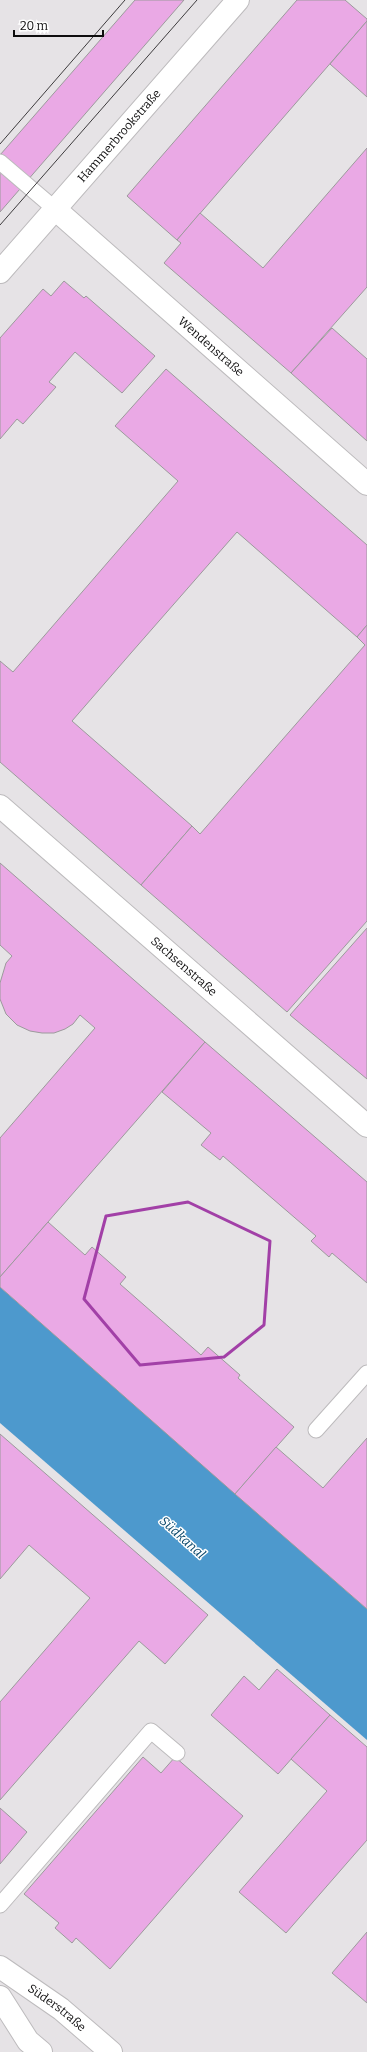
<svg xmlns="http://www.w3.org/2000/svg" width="367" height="2052" font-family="Bitter,serif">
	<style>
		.water { fill: #4d99cd }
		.building { fill: #eaa9e5; stroke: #9c9a9c }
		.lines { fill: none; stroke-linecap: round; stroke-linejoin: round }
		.service-casing { stroke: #bdbbbd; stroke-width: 17 }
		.minor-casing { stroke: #bdbbbd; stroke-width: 24 }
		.tertiary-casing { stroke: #bdbbbd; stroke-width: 24 }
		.secondary-casing { stroke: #bdbbbd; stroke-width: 24 }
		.service { stroke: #fff; stroke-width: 15 }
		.minor { stroke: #fff; stroke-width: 22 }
		.tertiary { stroke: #fff; stroke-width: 22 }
		.secondary { stroke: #fff; stroke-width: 22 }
		.tram { stroke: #3e3c3e; stroke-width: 1 }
		.marked { fill: none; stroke: #a240a7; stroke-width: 3; stroke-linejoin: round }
		.labels { text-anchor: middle; stroke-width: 3; stroke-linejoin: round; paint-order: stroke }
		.street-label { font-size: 12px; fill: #0e0d0e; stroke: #fff }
		.water-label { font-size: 13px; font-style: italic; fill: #0b486b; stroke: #fff }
	</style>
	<rect width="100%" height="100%" fill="#e6e3e6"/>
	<path class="water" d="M0 1287 367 1609V1740L0 1423Z"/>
	<g class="building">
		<path d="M135 0H184L0 212V155Z"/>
		<path d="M297 0H345L367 19V21L177 240 127 196Z"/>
		<path d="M367 21V97L330 64Z"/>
		<path d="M367 148V287L291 373 164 263 181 243 177 240 200 213 263 268Z"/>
		<path d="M64 281 84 298 86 296 155 356 122 393 75 352 49 382 56 387 23 424 17 419 0 439V338L43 289 51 296Z"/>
		<path d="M332 328 367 359V441L291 373Z"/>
		<path d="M166 369 367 545V625L357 637 237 532 131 653 72 721 192 826 141 885 0 762V661L13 672 178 481 115 426Z"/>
		<path d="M367 625V921L287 1012 141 885 192 826 200 834 365 645 357 637Z"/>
		<path d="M0 863 205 1042 0 1277V1138L95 1028 80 1015 73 1024 65 1029 54 1033H42L30 1031 17 1025 6 1014 0 999V983L6 963 12 956 0 945Z"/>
		<path d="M367 928V1079L290 1015Z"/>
		<path d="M205 1042 367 1182V1283L332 1253 329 1257 311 1241 316 1236 223 1156 220 1160 201 1145 211 1133 162 1092Z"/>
		<path d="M48 1222 85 1255 92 1247 126 1277 120 1284 201 1355 208 1347 240 1375 238 1378 294 1427 235 1494 0 1287V1277Z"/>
		<path d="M0 1434 208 1615 165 1664 139 1641 0 1800V1702L90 1598 29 1545 0 1579Z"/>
		<path d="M367 1438V1609L235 1494 276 1447 323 1488Z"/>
		<path d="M277 1669 330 1715 278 1774 211 1715 244 1676 259 1690Z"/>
		<path d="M330 1715 367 1747V1840L286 1933 239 1892 327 1791 291 1759Z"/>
		<path d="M143 1757 161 1773 175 1757 243 1816 110 1969 76 1938 72 1943 55 1928 59 1923 24 1894Z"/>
		<path d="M0 1808 27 1832 0 1864Z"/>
		<path d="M367 1932V2003L332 1973Z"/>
	</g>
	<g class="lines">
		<defs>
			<g id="service">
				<path d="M0 162 55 209"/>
				<path d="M316 1430 367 1373"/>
				<path d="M0 1905 151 1731 177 1753"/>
			</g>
			<g id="minor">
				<path id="s1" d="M0 806 367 1126"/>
			</g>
			<g id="tertiary">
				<path id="s2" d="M55 209 367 484"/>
				<path id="s3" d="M0 272 238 0"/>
			</g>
			<g id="secondary">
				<path id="s4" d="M0 1967 61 2009 111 2052"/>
				<path d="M0 1997 28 2041 41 2052"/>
			</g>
		</defs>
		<use href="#service" class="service-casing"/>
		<use href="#minor" class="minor-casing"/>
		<use href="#tertiary" class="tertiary-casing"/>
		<use href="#secondary" class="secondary-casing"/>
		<use href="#service" class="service"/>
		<use href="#minor" class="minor"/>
		<use href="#tertiary" class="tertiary"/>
		<use href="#secondary" class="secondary"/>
		<g class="tram">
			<path d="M0 144 125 0"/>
			<path d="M0 225 197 0"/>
		</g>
	</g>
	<path class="marked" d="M188 1202 270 1241 264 1325 224 1357 140 1365 84 1299 106 1216Z"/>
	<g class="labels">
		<g class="street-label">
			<text dy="4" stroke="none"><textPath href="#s3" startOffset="181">Hammerbrookstraße</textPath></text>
			<text dy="4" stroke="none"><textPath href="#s2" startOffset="208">Wendenstraße</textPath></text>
			<text dy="4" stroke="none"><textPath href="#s1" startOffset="244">Sachsenstraße</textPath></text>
			<text dy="4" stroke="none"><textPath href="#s4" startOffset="70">Süderstraße</textPath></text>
		</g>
		<g class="water-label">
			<text transform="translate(183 1537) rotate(42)" y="5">Südkanal</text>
		</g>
	</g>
	<path d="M14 30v6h89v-6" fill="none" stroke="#0e0d0e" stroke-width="2"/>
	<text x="20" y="30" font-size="12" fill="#0e0d0e" stroke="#ffffff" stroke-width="3" paint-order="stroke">20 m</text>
</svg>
